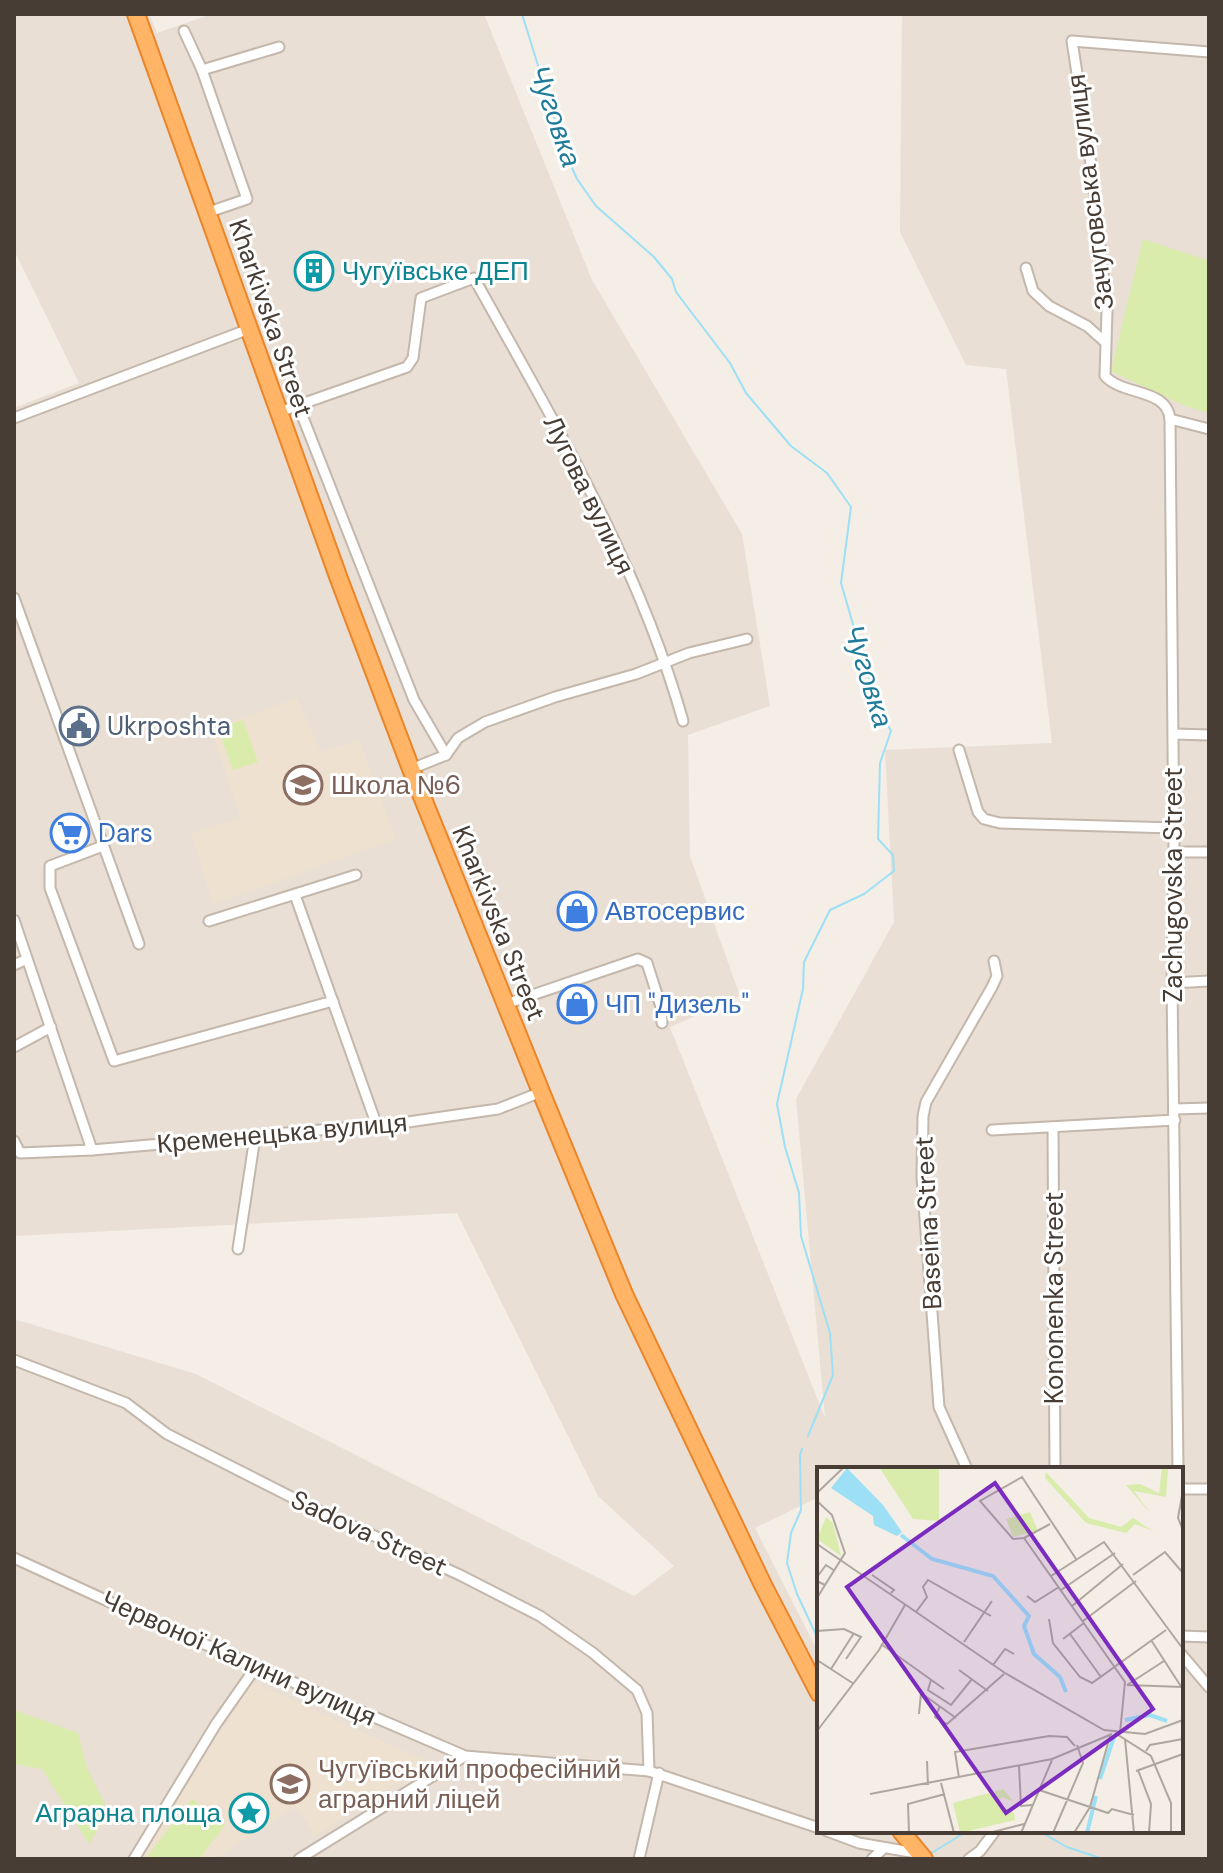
<svg xmlns="http://www.w3.org/2000/svg" width="1223" height="1873" font-family="'DM Sans',sans-serif">
	<style>
		.residential { fill: #e9dfd4; fill-rule: evenodd }
		.education { fill: #efe1cf }
		.green { fill: #d9ecab }
		.lines { fill: none; stroke-linecap: round; stroke-linejoin: round }
		.stream { stroke: #9de0f6; stroke-width: 2 }
		.street-casing { stroke: #c4b7ab; stroke-width: 13 }
		.highway-casing { stroke: #eb852a; stroke-width: 20 }
		.street { stroke: #fff; stroke-width: 9 }
		.highway { stroke: #ffb466; stroke-width: 16 }
		.labels { text-anchor: middle; stroke-width: 6; stroke-linejoin: round; paint-order: stroke }
		.street-label { font-size: 26px; fill: #483d35; stroke: #fff }
		.culture-label { font-size: 26px; fill: #0d838f; stroke: #fff; text-anchor: start }
		.service-label { font-size: 26px; fill: #4e5e75; stroke: #fff; text-anchor: start }
		.education-label { font-size: 26px; fill: #785e54; stroke: #fff; text-anchor: start }
		.shop-label { font-size: 26px; fill: #366cbe; stroke: #fff; text-anchor: start }
		.water-label { font-size: 28px; font-style: italic; fill: #207b9b; stroke: #fff }
		.inset-river { fill: none; stroke: #9de0f6; stroke-width: 4 }
		.inset-road { fill: none; stroke: #afa79f; stroke-width: 2 }
		.view { fill: #7b2cbf; fill-opacity: 0.15; stroke: #7b2cbf; stroke-width: 4 }
		.inset-edge { fill: none; stroke: #483d35; stroke-width: 4 }
	</style>
	<rect width="100%" height="100%" fill="#f4eee6"/>
	<path class="residential" d="M14 14H149L157 33 212 14H484L592 280 742 534 770 706 688 735 690 856 740 996 670 1027 825 1418 796 1099 894 922 885 750 1052 743 1006 369 966 365 900 232 902 14H1209V1859H14V1319L196 1374 634 1596 674 1566 598 1496 457 1213 14 1236V408L79 383 14 250ZM819 1469H1181V1831H819V1647L816 1648 755 1528 819 1497Z"/>
	<g class="education">
		<path d="M297 698 321 752 359 740 396 839 213 904 191 833 241 818 211 729Z"/>
		<path d="M253 1682 428 1762 316 1836 296 1806 215 1859H139Z"/>
	</g>
	<g class="green">
		<path d="M1143 239 1209 261V413L1185 406 1111 371Z"/>
		<path d="M243 720 258 762 233 770 218 729Z"/>
		<path d="M14 1710 78 1733 87 1768 108 1811 89 1844 42 1769 14 1764Z"/>
		<path d="M192 1799 225 1825 199 1859H145Z"/>
	</g>
	<g class="lines">
		<g class="stream">
			<path d="M522 14 565 152 577 179 596 206 654 257 672 279 676 292 730 363 746 393 791 446 827 473 851 507 841 583 876 703 891 731 880 763 878 839 893 855 894 871 864 894 830 910 804 962 803 989 777 1104 785 1147 799 1193 801 1236 830 1333 833 1375 808 1436"/>
			<path d="M802 1449 800 1455 801 1510 791 1533 787 1563 797 1594 819 1641"/>
			<path d="M1039 1831 1067 1847 1103 1859"/>
			<path d="M930 1854 967 1831"/>
		</g>
		<defs>
			<g id="street">
				<path d="M184 31 202 70 247 199 209 212"/>
				<path d="M202 70 279 47"/>
				<path d="M1026 268 1033 291 1049 306 1087 326 1105 342"/>
				<path d="M298 405 414 700 446 755"/>
				<path d="M279 412 407 367 413 358 421 298 474 278C553 420 639 564 683 721"/>
				<path d="M14 418 249 329"/>
				<path d="M1170 419 1209 429"/>
				<path d="M14 598 139 944"/>
				<path d="M1174 734 1209 735"/>
				<path d="M959 750 978 812 984 819 1000 823 1174 828"/>
				<path d="M411 769 446 755 458 738 485 722 555 697 636 674 689 653 747 639"/>
				<path d="M103 846 50 866V888L114 1061 333 1001"/>
				<path d="M1174 852H1209"/>
				<path d="M295 895 377 1126"/>
				<path d="M14 920 92 1150"/>
				<path d="M209 921 356 875"/>
				<path d="M14 965 27 959"/>
				<path d="M1172 983 1209 981"/>
				<path d="M506 1004 638 959 647 963 661 1007 662 1023"/>
				<path d="M14 1047 51 1027"/>
				<path d="M1174 1109 1209 1108"/>
				<path d="M1053 1127 1055 1469"/>
				<path d="M992 1130 1175 1120"/>
				<path d="M14 1141 20 1153 92 1150 401 1123 498 1109 541 1092"/>
				<path d="M238 1249 255 1137"/>
				<path d="M14 1360 126 1403 167 1434 313 1508 460 1575 540 1616 593 1653 637 1690 647 1713 649 1771"/>
				<path d="M967 1469 939 1407 922 1177 923 1116 926 1102 992 987 997 976 994 961"/>
				<path d="M1178 1469 1172 983 1174 852 1170 419C1167 388 1123 396 1105 376L1107 311 1092 171 1072 41 1209 52"/>
				<path d="M1181 1489H1209"/>
				<path d="M14 1558 160 1625 465 1756 649 1771 819 1828"/>
				<path d="M1181 1636 1209 1637"/>
				<path d="M1181 1654 1209 1687"/>
				<path d="M827 1831 859 1843 916 1853"/>
				<path d="M134 1859 216 1724 256 1667"/>
				<path d="M299 1859 465 1756"/>
				<path d="M639 1859 659 1773"/>
				<path d="M872 1859 884 1848"/>
				<path d="M969 1859 980 1851 995 1831"/>
			</g>
			<g id="highway">
				<path d="M136 14 339 579 411 769 541 1092 624 1294 763 1585 819 1693"/>
				<path d="M901 1831 924 1859"/>
			</g>
		</defs>
		<use href="#street" class="street-casing"/>
		<use href="#highway" class="highway-casing"/>
		<use href="#street" class="street"/>
		<use href="#highway" class="highway"/>
	</g>
	<defs>
		<symbol id="building-ring" viewBox="-11 -11 22 22"><circle r="9.5" fill="#fff" stroke="#0f9aa8" stroke-width="1.5"/><path d="M-4-6H4V6H1V3H-1V6H-4ZM-2.5-4.3h1.7v1.8h-1.7ZM.8-4.3h1.7v1.8H.8ZM-2.5-1h1.7V.8h-1.7ZM.8-1h1.7V.8H.8Z" fill="#0f9aa8"/></symbol>
		<symbol id="civic-ring" viewBox="-11 -11 22 22"><circle r="9.5" fill="#fff" stroke="#5c6f8a" stroke-width="1.5"/><path d="M-.6-6.5H3V-4.5H.6V-3L4-1V1h2V6H-6V1h2V-1L-.6-3ZM-1.2 2.5V6h2.4V2.5Z" fill="#5c6f8a"/></symbol>
		<symbol id="school-ring" viewBox="-11 -11 22 22"><circle r="9.5" fill="#fff" stroke="#8d6e63" stroke-width="1.5"/><path d="M0-5L7-2L0 1L-7-2ZM-4 1L0 2.5L4 1V4Q0 6-4 4Z" fill="#8d6e63"/></symbol>
		<symbol id="supermarket-ring" viewBox="-11 -11 22 22"><circle r="9.5" fill="#fff" stroke="#3f7fe0" stroke-width="1.5"/><path d="M-6-5.5h2.5l.6 2H6L4.5 2H-2.5L-4.4-4H-6ZM-1.5 3.2a1.3 1.3 0 1 0 .1 0ZM3 3.2a1.3 1.3 0 1 0 .1 0Z" fill="#3f7fe0"/></symbol>
		<symbol id="shop-ring" viewBox="-11 -11 22 22"><circle r="9.5" fill="#fff" stroke="#3f7fe0" stroke-width="1.5"/><path d="M-5-2.5h2.3a2.7 3.5 0 0 1 5.4 0H5L5.5 6h-11ZM-1.5-2.5h3a1.5 2.3 0 0 0-3 0Z" fill="#3f7fe0"/></symbol>
		<symbol id="sight-ring" viewBox="-11 -11 22 22"><circle r="9.5" fill="#fff" stroke="#0f9aa8" stroke-width="1.5"/><path d="M0-6L1.8-2.2L6-1.7L2.9 1.2L3.7 5.4L0 3.3L-3.7 5.4L-2.9 1.2L-6-1.7L-1.8-2.2Z" fill="#0f9aa8"/></symbol>
	</defs>
	<g fill-rule="evenodd">
		<use href="#building-ring" x="292" y="249" width="44" height="44"/>
		<use href="#civic-ring" x="57" y="704" width="44" height="44"/>
		<use href="#school-ring" x="281" y="763" width="44" height="44"/>
		<use href="#supermarket-ring" x="48" y="811" width="44" height="44"/>
		<use href="#shop-ring" x="555" y="889" width="44" height="44"/>
		<use href="#shop-ring" x="555" y="982" width="44" height="44"/>
		<use href="#school-ring" x="268" y="1762" width="44" height="44"/>
		<use href="#sight-ring" x="227" y="1791" width="44" height="44"/>
	</g>
	<g class="labels">
		<g class="street-label">
			<text transform="translate(1090 192) rotate(-97)" y="9">Зачуговська вулиця</text>
			<text transform="translate(271 318) rotate(71)" y="9">Kharkivska Street</text>
			<text transform="translate(589 495) rotate(64)" y="9">Лугова вулиця</text>
			<text transform="translate(1173 885) rotate(-90)" y="9">Zachugovska Street</text>
			<text transform="translate(499 923) rotate(68)" y="9">Kharkivska Street</text>
			<text transform="translate(282 1133) rotate(-5)" y="9">Кременецька вулиця</text>
			<text transform="translate(928 1223) rotate(-93)" y="9">Baseina Street</text>
			<text transform="translate(1054 1298) rotate(-90)" y="9">Kononenka Street</text>
			<text transform="translate(369 1533) rotate(25)" y="9">Sadova Street</text>
			<text transform="translate(239 1658) rotate(24)" y="9">Червоної Калини вулиця</text>
		</g>
		<g class="culture-label">
			<text x="342" y="280">Чугуївське ДЕП</text>
			<text x="221" y="1822" text-anchor="end">Аграрна площа</text>
		</g>
		<g class="service-label">
			<text x="107" y="735">Ukrposhta</text>
		</g>
		<g class="education-label">
			<text x="331" y="794">Школа №6</text>
			<text x="318" y="1778">Чугуївський професійний<tspan x="318" dy="30">аграрний ліцей</tspan></text>
		</g>
		<g class="shop-label">
			<text x="98" y="842">Dars</text>
			<text x="605" y="920">Автосервис</text>
			<text x="605" y="1013">ЧП "Дизель"</text>
		</g>
		<g class="water-label">
			<text transform="translate(556 116) rotate(71)" y="10">Чуговка</text>
			<text transform="translate(869 676) rotate(73)" y="10">Чуговка</text>
		</g>
	</g>
	<g transform="translate(817 1467)">
		<rect width="366" height="366" fill="#f4eee6"/>
		<path d="M62 0H122V54L96 52ZM345 0H351L349 30 317 24 334 47 309 18 323 17 342 26ZM229 5 272 51 304 60 316 51 336 64 318 57 309 66 269 56 228 11ZM213 45 221 64 196 70 189 52ZM9 50 16 56 24 89 0 72ZM186 322 197 335 185 330 179 336 197 346 198 353 143 366 136 336Z" fill="#d9ecab"/>
		<path d="M30 1 66 38 85 65 80 69 57 58 56 49 14 21Z" fill="#9de0f6"/>
		<path class="inset-river" d="M84 68 115 92 176 109 212 149 207 159 217 187 243 210 249 225M308 253 333 248 350 254M283 312 297 270M270 366 279 329"/>
		<path class="inset-road" d="M366 23 361 51 366 63M0 26 27 0M0 34 15 48 28 86 8 118M207 71 233 57M0 77 188 206 287 263 328 267 366 253M259 92 205 10 163 34 196 72 207 71 308 215 303 266M55 108 77 123 74 126M316 108 348 85 366 106M234 109 287 75 366 182M0 110 9 98 18 104M0 114 8 118 0 131M244 123 298 86M210 129 218 135 242 120M255 139 306 97M99 145 110 130 106 120 111 113 174 149M232 152 236 176 263 210 275 216 349 163M266 154 319 114M0 164 27 162 44 170 29 192M253 167 284 210M246 172 267 156M334 173 365 221M147 175 175 134M64 177 127 222M0 193 37 217M176 198 188 182 197 187M14 202 37 166M142 203 171 224M114 213 111 223 134 238 155 212M310 218 366 220M310 218 347 194M123 239 118 250 130 257 187 207M102 247 104 226 139 251M0 264 62 183 88 138M298 266 334 289 354 336V366M308 272 317 366M329 284 333 278 366 272M110 294 111 318M202 299 204 339 215 338M321 303 334 337 332 366M319 304 366 287M142 311 138 285 232 269 250 270 258 279M124 316 137 366M222 323 291 346 295 342 317 348M53 327 235 292 295 267M92 366 91 337 128 327M172 366 207 357M204 366 235 293M236 366 266 296 260 278M257 366 273 340 293 269"/>
		<path class="view" d="M178 16 336 242 189 346 30 120Z"/>
		<rect width="366" height="366" class="inset-edge"/>
	</g>
	<rect width="1223" height="1873" fill="none" stroke="#483d35" stroke-width="32"/>
</svg>
